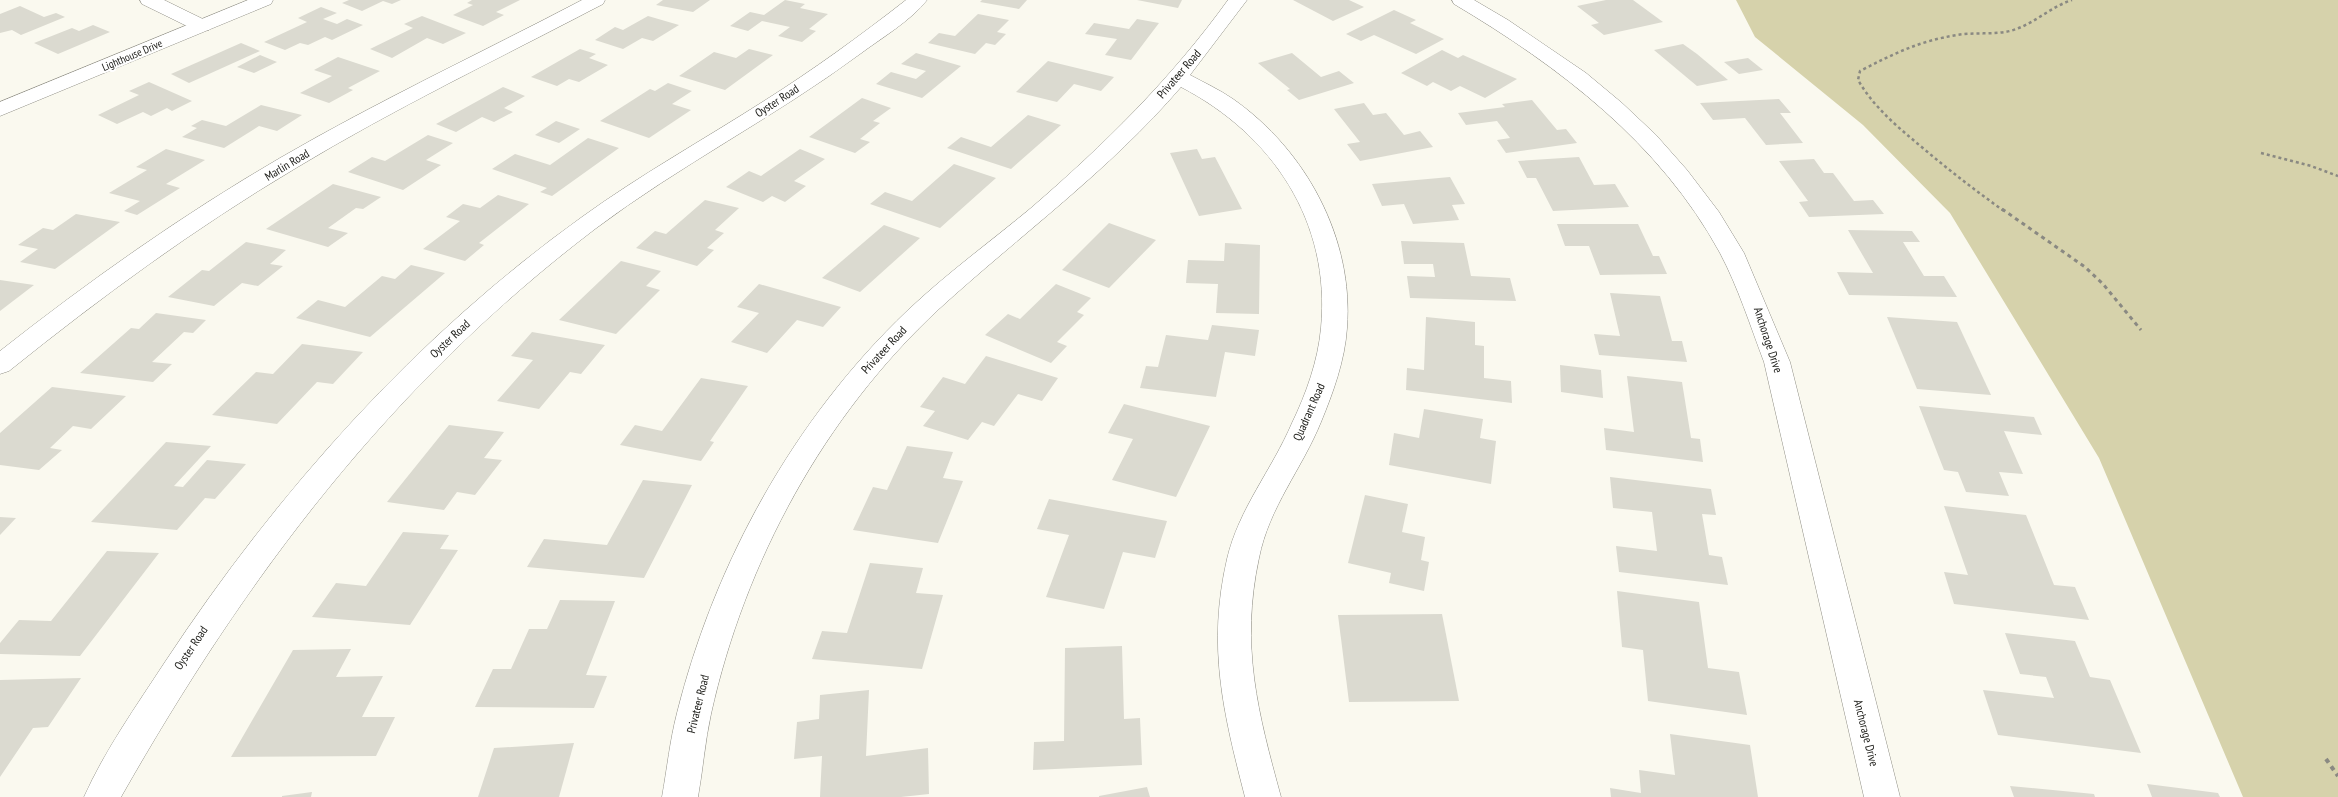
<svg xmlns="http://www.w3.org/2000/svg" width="2338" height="797" font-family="'PT Sans Narrow',sans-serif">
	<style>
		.green { fill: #d6d2ab }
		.building { fill: #dbdad0 }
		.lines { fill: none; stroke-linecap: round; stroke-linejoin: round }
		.minor-casing { stroke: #8f8e85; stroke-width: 1 }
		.tertiary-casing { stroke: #8f8e85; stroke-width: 1 }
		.path-far2 { stroke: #8a8982; stroke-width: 2.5; stroke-dasharray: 3 3; stroke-linecap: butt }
		.path-far1 { stroke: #8a8982; stroke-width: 3; stroke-dasharray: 4 4; stroke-linecap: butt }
		.path { stroke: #8a8982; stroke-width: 4; stroke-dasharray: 4.5 4.5; stroke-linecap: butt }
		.minor { fill: #fff; fill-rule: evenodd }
		.tertiary { fill: #fff; fill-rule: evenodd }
		.labels { text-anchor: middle; stroke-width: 4; stroke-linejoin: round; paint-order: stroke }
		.far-street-label { font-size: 11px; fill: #21211d; stroke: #fff }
		.street-label { font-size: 12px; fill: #21211d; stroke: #fff }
	</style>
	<rect width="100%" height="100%" fill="#faf9ef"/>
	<path class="green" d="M1736 0H2338V797H2243L2099 458 1950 213 1863 125 1755 37Z"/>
	<g class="building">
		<path d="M349 0H401L392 4 383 1 362 11 342 3Z"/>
		<path d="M472 0H520L496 12 504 15 483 26 453 15 473 5 467 3Z"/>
		<path d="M663 0H710L693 12 656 5Z"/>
		<path d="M785 0 805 4 800 8 828 14 809 29 816 31 802 42 778 36 790 27 762 21 748 31 730 26 750 12 764 15Z"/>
		<path d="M982 0H1027L1019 9 980 2Z"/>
		<path d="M1137 0H1182L1178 8Z"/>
		<path d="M1293 0H1349L1364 7 1333 21Z"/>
		<path d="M1606 0H1633L1663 22 1604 35 1591 25 1599 23 1577 6Z"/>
		<path d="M20 6 44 17 56 13 65 17 21 35 12 30 0 33V14Z"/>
		<path d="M321 7 337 13 323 19 337 24 347 19 363 25 332 40 325 37 308 45 300 43 285 50 264 42 307 22 298 18Z"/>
		<path d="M1394 10 1416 20 1410 23 1444 39 1416 54 1374 35 1361 41 1346 34Z"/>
		<path d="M978 14 1009 20 997 32 1006 34 995 45 986 43 975 54 928 43 939 33 955 36Z"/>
		<path d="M422 16 466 33 443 44 427 38 392 58 370 49 413 28 404 24Z"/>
		<path d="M648 16 679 25 653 41 642 38 623 49 595 40 615 27 623 30Z"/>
		<path d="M1137 19 1159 23 1131 60 1105 55 1117 39 1085 34 1094 23 1129 29Z"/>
		<path d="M93 25 110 32 58 54 34 43 72 28 79 31Z"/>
		<path d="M241 43 260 51 189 83 171 74Z"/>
		<path d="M1683 44 1697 54 1728 80 1697 86 1654 50Z"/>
		<path d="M580 49 596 54 589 58 608 65 579 82 569 79 557 86 531 77Z"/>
		<path d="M749 49 773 55 725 90 679 76 714 52 736 58Z"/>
		<path d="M1442 50 1458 58 1463 55 1517 79 1485 98 1460 86 1451 91 1433 82 1427 86 1401 73Z"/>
		<path d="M916 53 961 66 922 98 876 84 891 72 916 79 926 71 901 64Z"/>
		<path d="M1292 53 1321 77 1339 71 1354 83 1299 100 1287 90 1290 89 1258 63Z"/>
		<path d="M260 55 277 62 254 73 237 67Z"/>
		<path d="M338 57 380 71 348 88 353 90 329 103 300 93 332 76 314 70Z"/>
		<path d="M1748 58 1763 70 1739 74 1724 62Z"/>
		<path d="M1048 61 1114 77 1101 91 1074 84 1057 102 1016 92Z"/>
		<path d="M149 82 192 101 172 111 167 108 151 116 143 112 117 124 98 115 139 95 129 91Z"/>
		<path d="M668 83 692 91 672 104 691 110 649 138 600 121 650 89 655 91Z"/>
		<path d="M503 87 525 96 504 108 513 112 494 122 482 117 456 132 436 124Z"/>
		<path d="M862 98 891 108 873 121 880 123 860 139 870 142 855 153 809 137Z"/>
		<path d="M1779 99 1791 113H1780L1803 143 1766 145 1745 118 1713 120 1700 103Z"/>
		<path d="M1532 100 1557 130 1566 129 1577 143 1506 153 1497 140 1510 138 1497 121 1466 125 1458 113 1505 107 1502 104Z"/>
		<path d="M1364 103 1373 115 1386 113 1404 135 1420 131 1433 147 1360 161 1347 144 1360 142 1334 109Z"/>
		<path d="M261 105 302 115 277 131 259 126 224 148 182 137 197 128 191 126 202 120 226 126Z"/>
		<path d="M1028 115 1061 125 1011 169 947 148 961 137 991 147Z"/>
		<path d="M556 121 580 129 559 143 535 135Z"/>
		<path d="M428 135 453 143 426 160 441 165 403 190 348 172 372 157 385 161Z"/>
		<path d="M588 138 619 148 552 196 540 192 547 188 492 169 515 154 550 165Z"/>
		<path d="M166 149 205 160 166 184 180 188 137 215 124 211 140 201 109 193 147 170 136 167Z"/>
		<path d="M800 149 825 159 794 181 806 186 785 202 772 196 763 202 726 187 749 171 761 176Z"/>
		<path d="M1197 149 1202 159 1215 157 1242 209 1199 216 1170 153Z"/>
		<path d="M1579 157 1594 185 1615 184 1629 207 1553 211 1536 178H1527L1518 161Z"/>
		<path d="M1814 159 1824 173H1833L1854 201 1873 200 1884 214 1809 217 1799 202 1808 201 1779 161Z"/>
		<path d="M954 164 996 178 940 228 870 204 885 192 912 201Z"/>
		<path d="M1450 177 1465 204 1452 205 1459 220 1413 224 1404 204 1382 206 1372 184Z"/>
		<path d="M333 184 381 197 363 209 356 208 328 228 348 233 328 247 266 229Z"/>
		<path d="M498 195 529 204 479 243 484 245 465 261 423 249 460 221 446 217 463 204 480 208Z"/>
		<path d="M705 200 739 208 715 230 724 233 707 248 714 250 697 266 636 248 655 231 666 234Z"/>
		<path d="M76 214 120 222 55 269 20 262 38 249 18 245 43 228 53 230Z"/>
		<path d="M1109 223 1156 240 1109 288 1062 270Z"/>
		<path d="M1557 224H1638L1653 256H1659L1667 274 1600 275 1589 246H1565Z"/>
		<path d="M884 225 920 238 860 292 822 278Z"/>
		<path d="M1848 230 1912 231 1920 242H1903L1924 276H1944L1957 297 1849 295 1837 272 1873 273Z"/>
		<path d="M1401 241 1464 243 1471 276 1510 278 1516 301 1410 298 1407 276 1435 277 1433 264H1404Z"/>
		<path d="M246 242 286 250 270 264 283 266 258 286 242 283 214 306 168 297 202 270 209 271Z"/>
		<path d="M1225 243 1260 245 1259 314 1216 313 1218 284 1186 283 1188 260 1224 261Z"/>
		<path d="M621 261 661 271 646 286 660 290 616 334 559 320Z"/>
		<path d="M411 265 445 273 370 337 296 318 318 300 345 307 382 276 395 279Z"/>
		<path d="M0 280 34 285 0 311Z"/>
		<path d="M759 284 841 307 823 327 797 320 767 353 731 342 759 313 737 307Z"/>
		<path d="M1056 284 1091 298 1077 312 1084 315 1057 342 1067 346 1051 363 985 335 1008 314 1020 319Z"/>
		<path d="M1610 293 1660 296 1672 341H1682L1687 362 1599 355 1594 334 1620 336Z"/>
		<path d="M156 313 206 320 193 333 184 332 152 362 172 364 153 382 80 373 131 328 139 329Z"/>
		<path d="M1426 317 1475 322V345L1484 346V378L1511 381 1512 403 1406 390 1407 368 1424 370Z"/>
		<path d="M1887 317 1957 322 1991 395 1917 389Z"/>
		<path d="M1212 325 1259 330 1255 356 1225 352 1216 397 1140 388 1146 366 1158 367 1166 335 1208 340Z"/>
		<path d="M532 332 605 345 581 374 570 372 539 409 497 401 533 360 511 356Z"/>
		<path d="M302 344 363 352 333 384 317 382 277 424 212 415 256 372 273 374Z"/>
		<path d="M986 356 1058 378 1042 401 1018 394 994 426 982 422 968 440 923 426 935 411 920 407 943 377 965 384Z"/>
		<path d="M1560 365 1601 370 1603 398 1561 392Z"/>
		<path d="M1627 376 1682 382 1691 438 1700 439 1703 462 1606 450 1604 428 1634 432Z"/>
		<path d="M701 378 748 386 710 441 714 442 701 461 620 445 635 425 662 431Z"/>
		<path d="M52 387 126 396 91 429 73 426 50 448 62 450 39 470 0 465V433Z"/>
		<path d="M1124 404 1210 426 1176 497 1112 480 1133 439 1108 433Z"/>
		<path d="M1919 406 2034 417 2042 435 2004 431 2023 474 1999 472 2009 496 1966 492 1958 472 1944 470Z"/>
		<path d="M1424 409 1483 419 1480 438 1496 441 1491 484 1389 465 1394 433 1419 438Z"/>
		<path d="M449 425 504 432 484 458 502 460 475 495 457 492 444 510 387 502Z"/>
		<path d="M166 442 211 446 174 486 183 487 207 460 246 464 215 499 205 498 177 530 91 522Z"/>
		<path d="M907 446 953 452 943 478 963 481 938 543 853 530 873 487 887 490Z"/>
		<path d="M1610 477 1711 489 1716 515 1702 514 1709 555 1722 557 1728 585 1619 572 1616 546 1657 551 1652 512 1613 508Z"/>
		<path d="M643 480 692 485 644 578 527 567 544 539 607 545Z"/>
		<path d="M1365 495 1408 504 1402 532 1425 537 1421 560 1429 562 1424 591 1389 583 1391 573 1348 563Z"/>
		<path d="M1049 499 1167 521 1155 558 1123 552 1104 609 1046 597 1069 535 1037 529Z"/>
		<path d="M1944 506 2026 515 2054 585 2075 587 2089 620 1954 604 1944 572 1968 575Z"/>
		<path d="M0 517 16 518 0 535Z"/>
		<path d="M403 532 449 535 440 549 458 550 410 625 312 617 336 583 366 586Z"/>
		<path d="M107 551 159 553 80 656 0 654V643L19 620 51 621Z"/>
		<path d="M870 563 923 568 916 593 943 595 922 669 812 659 822 631 847 633Z"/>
		<path d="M1617 591 1699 602 1708 668 1739 672 1747 715 1648 701 1643 650 1622 647Z"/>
		<path d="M560 600 615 601 586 675 607 676 594 708 475 707 493 669H511L529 629H547Z"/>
		<path d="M1442 614 1459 701 1349 702 1338 615Z"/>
		<path d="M2005 633 2075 641 2090 677 2110 680 2141 753 1998 735 1983 690 2054 698 2046 677 2020 674Z"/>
		<path d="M1122 646 1124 719 1140 718 1142 765 1033 770 1034 742 1064 741 1065 648Z"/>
		<path d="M351 649 336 677 383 676 362 717H395L376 756 231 757 293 650Z"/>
		<path d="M81 678 48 727 33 728 0 777V680Z"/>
		<path d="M869 690 866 756 928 748 929 794 901 797H820L822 756 794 759 797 722 819 719 820 695Z"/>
		<path d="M1670 734 1750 745 1758 797H1611L1610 788 1641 793 1639 770 1675 775Z"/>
		<path d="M574 743 559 797H478L494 748Z"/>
		<path d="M2147 784 2218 793 2220 797H2152Z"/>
		<path d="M2010 786 2094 794 2095 797H2014Z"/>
		<path d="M1147 787 1150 797H1099V796Z"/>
		<path d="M312 792 311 797H282V796Z"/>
	</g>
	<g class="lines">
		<defs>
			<g id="minor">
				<path d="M140 0H164L209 22 212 26 209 30H195L142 4Z"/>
				<path d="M582 0H605L603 4C500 58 395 108 296 168 195 228 101 297 9 371L0 374V351C89 281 182 215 280 158 378 101 481 53 582 0Z"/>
				<path d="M906 0H927C912 20 880 39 860 54 775 117 680 165 595 229 390 385 247 575 121 797H84C105 750 137 705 165 662 277 492 416 336 582 217 640 175 703 140 764 101 813 70 860 36 906 0Z"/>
				<path d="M1228 0H1247L1190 75C1205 83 1220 90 1233 99 1306 150 1354 239 1347 328 1345 360 1333 393 1321 422 1302 469 1269 507 1259 558 1240 646 1258 713 1281 797H1245C1223 712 1207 646 1227 559 1239 508 1272 470 1292 423 1306 394 1318 361 1321 328 1331 222 1273 135 1181 87 1109 171 1020 235 939 309 824 416 745 561 711 714 705 741 703 769 698 797H662C667 769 670 740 677 713 715 562 794 419 907 311 946 274 990 242 1031 208 1104 145 1172 78 1228 0Z"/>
				<path d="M1452 0H1474L1508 20 1586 73 1622 103 1656 135 1687 170 1719 212 1744 253 1790 362 1900 797H1864L1764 362C1750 325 1738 287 1720 253 1660 143 1560 67 1454 4Z"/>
			</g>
			<path id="tertiary" d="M248 0H273L271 4 0 116V102Z"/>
		</defs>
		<use href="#minor" class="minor-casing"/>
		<use href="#tertiary" class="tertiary-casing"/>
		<g class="path-far2">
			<path d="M2261 153 2311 166 2338 176"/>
			<path d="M2004 211C1976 191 1950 171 1924 149 1899 128 1875 109 1858 80L1860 71C1893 54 1919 41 1957 35 1974 32 1993 35 2010 31 2033 25 2050 7 2072 0"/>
		</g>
		<path class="path-far1" d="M2002 209 2085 267 2103 284 2141 330"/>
		<path class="path" d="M2326 759 2338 776"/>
		<use href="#minor" class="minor"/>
		<use href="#tertiary" class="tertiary"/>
	</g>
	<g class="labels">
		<g class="far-street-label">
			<text transform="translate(132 55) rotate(-23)" y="4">Lighthouse Drive</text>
		</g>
		<g class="street-label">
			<text transform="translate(1179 74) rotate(-49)" y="4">Privateer Road</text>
			<text transform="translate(777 101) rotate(-33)" y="4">Oyster Road</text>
			<text transform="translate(287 165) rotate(-31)" y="4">Marlin Road</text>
			<text transform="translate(450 339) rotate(-43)" y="4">Oyster Road</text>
			<text transform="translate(1768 340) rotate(72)" y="4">Anchorage Drive</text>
			<text transform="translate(884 350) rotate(-47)" y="4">Privateer Road</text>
			<text transform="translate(1309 412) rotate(-66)" y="4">Quadrant Road</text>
			<text transform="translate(191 648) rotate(-56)" y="4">Oyster Road</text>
			<text transform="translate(698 704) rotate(-76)" y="4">Privateer Road</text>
			<text transform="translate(1866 733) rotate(76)" y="4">Anchorage Drive</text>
		</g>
	</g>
</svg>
